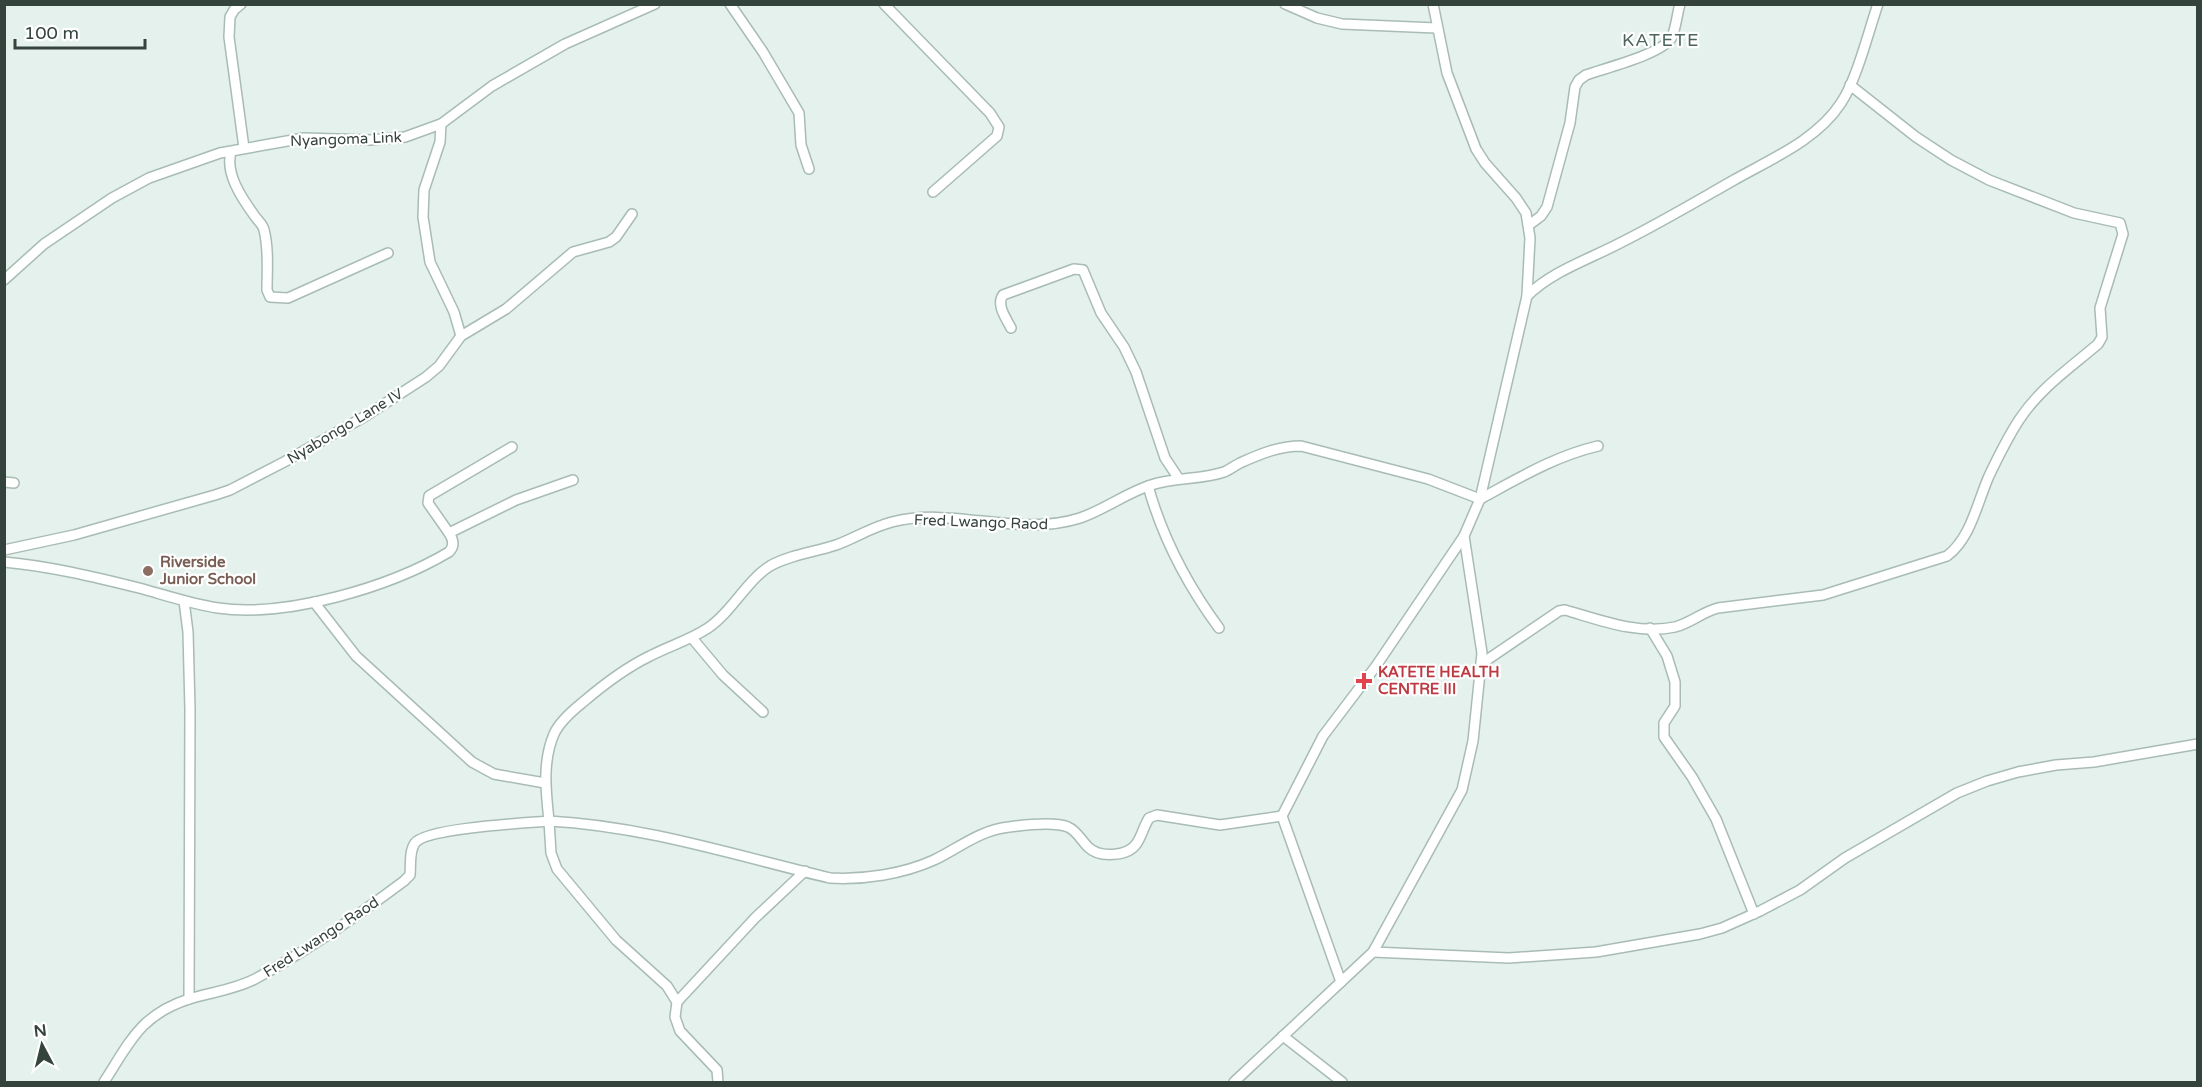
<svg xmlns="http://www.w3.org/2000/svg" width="2202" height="1087" font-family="'Varela Round',sans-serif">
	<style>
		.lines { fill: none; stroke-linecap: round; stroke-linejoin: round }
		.minor-casing { stroke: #a8bcb4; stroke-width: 12 }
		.minor { stroke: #fff; stroke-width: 9 }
		.education-dot { fill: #8d6e63; stroke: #fff; stroke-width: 2 }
		.health-dot { fill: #e0444e; stroke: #fff; stroke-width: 2 }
		.labels { text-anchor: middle; stroke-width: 4.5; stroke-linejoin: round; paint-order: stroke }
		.street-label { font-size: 15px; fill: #35433d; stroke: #fff }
		.education-label { font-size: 15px; font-weight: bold; fill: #785e54; stroke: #fff; text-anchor: start }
		.health-label { font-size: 15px; font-weight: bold; fill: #be3a42; stroke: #fff; text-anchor: start }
		.quarter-label { font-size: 18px; letter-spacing: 1.5px; fill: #4c655a; stroke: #fff }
	</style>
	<rect width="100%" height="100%" fill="#e4f1ed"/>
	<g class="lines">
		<defs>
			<g id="minor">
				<path d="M241 4 234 10 230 17 229 37 244 148"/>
				<path d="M730 4 763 52 799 113 801 145 809 169"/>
				<path d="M884 4 990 113 999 127 997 136 933 192"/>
				<path d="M1285 4 1317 18 1342 24 1436 28"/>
				<path d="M1433 4 1447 73 1476 149 1485 163 1516 198 1526 213 1530 238 1527 296"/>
				<path d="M441 124 440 142 424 190 423 217 430 262 454 312 461 336"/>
				<path d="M231 152C225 173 241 197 254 215 257 220 263 224 264 230 269 249 267 271 267 290L270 297 288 298 388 253"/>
				<path d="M1529 225 1541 216 1547 207 1570 123 1575 87 1579 80 1586 75C1605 68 1663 54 1672 37 1676 27 1677 15 1680 4"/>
				<path d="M4 280 44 244 112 198 149 178 220 153 304 138 370 140 405 137 441 124 492 86 565 44 655 4"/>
				<path d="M1011 328C1006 318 996 305 1003 295L1074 269 1083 270 1101 313 1124 347 1136 372 1165 458 1179 479"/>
				<path d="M4 482 14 483"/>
				<path d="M1148 486C1162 536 1188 586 1219 628"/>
				<path d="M449 533 428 503 429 496 512 447"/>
				<path d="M4 550 74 535 215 495 230 490 284 462 364 417 426 377 439 366 461 336 506 309 573 252 609 242 616 237 632 214"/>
				<path d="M4 562C49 566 95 577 139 588 165 595 191 604 218 608 286 618 390 587 449 552 455 546 453 539 449 533L516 500 573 480"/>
				<path d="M184 601 188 632 190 709 189 999"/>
				<path d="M314 602 356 656 472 762 494 774 545 783"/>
				<path d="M1650 628 1667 656 1675 682V706L1664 723V737L1692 777 1716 819 1754 914"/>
				<path d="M692 638 723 675 763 712"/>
				<path d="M1481 664 1559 611 1565 610C1600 620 1638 635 1675 627 1691 623 1702 612 1718 608L1823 595 1947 556C1971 538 1977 503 1989 476 1998 457 2008 437 2019 420 2040 388 2070 368 2098 344L2102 337 2100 308 2123 234 2120 223 2074 213 1989 180 1951 160 1916 137 1850 85"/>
				<path d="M1373 952 1509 958 1596 952 1700 934 1722 928 1760 911 1800 890 1845 858 1957 793 1987 781 2018 772 2056 765 2094 762 2198 744"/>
				<path d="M1341 982 1282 816 1323 736 1376 666 1464 536"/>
				<path d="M677 1002 755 918 805 871"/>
				<path d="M1283 1036 1342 1082"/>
				<path d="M104 1082C130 1042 140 1015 189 999 211 992 234 990 255 979 307 951 356 917 404 881L410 875C411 865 409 851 415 843 426 828 526 823 549 821 546 792 542 762 554 734 559 723 572 711 582 703 603 685 625 668 650 656 669 646 690 640 708 628 732 612 746 581 770 566 789 555 815 552 836 545 855 538 872 527 892 522 954 506 1017 538 1080 518 1104 510 1126 493 1151 485 1174 477 1201 480 1224 472 1229 470 1234 466 1240 463 1260 454 1279 446 1301 446L1428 479 1480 499C1519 478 1555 456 1598 446"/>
				<path d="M718 1082 717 1070 680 1031 675 1017 677 1002 667 986 616 940 557 869 551 853 549 821C645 826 737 856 830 878 864 880 903 874 934 860 959 848 980 830 1009 827 1024 825 1055 822 1068 827 1077 831 1081 840 1088 847 1099 858 1128 857 1137 843 1142 835 1144 826 1149 818L1157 815 1220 825 1282 816"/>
				<path d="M1234 1082 1373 952 1462 790 1473 741 1482 653 1464 536 1480 499 1527 296C1552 271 1590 259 1622 242 1660 223 1697 201 1734 180 1771 159 1817 140 1841 103 1857 79 1868 33 1878 4"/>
			</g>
		</defs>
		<use href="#minor" class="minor-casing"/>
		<use href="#minor" class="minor"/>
	</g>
	<circle class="education-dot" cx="148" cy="571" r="6"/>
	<path class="health-dot" d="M1361 672h6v6h6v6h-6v6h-6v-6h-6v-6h6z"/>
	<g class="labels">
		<g class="street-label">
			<text transform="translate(346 139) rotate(-2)" y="5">Nyangoma Link</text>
			<text transform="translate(345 426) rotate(-31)" y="5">Nyabongo Lane IV</text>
			<text transform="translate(981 522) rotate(2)" y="5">Fred Lwango Raod</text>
			<text transform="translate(321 937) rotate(-33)" y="5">Fred Lwango Raod</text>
		</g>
		<g class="education-label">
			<text x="160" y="567">Riverside<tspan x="160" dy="17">Junior School</tspan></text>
		</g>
		<g class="health-label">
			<text x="1378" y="677">KATETE HEALTH<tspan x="1378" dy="17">CENTRE III</tspan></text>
		</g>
		<g class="quarter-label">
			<text x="1661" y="46">KATETE</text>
		</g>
	</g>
	<rect width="2202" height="1087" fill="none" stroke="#35433d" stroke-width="12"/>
	<g transform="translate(42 1045) rotate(353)" stroke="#ffffff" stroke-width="4.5" paint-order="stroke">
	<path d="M0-4.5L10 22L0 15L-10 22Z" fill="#35433d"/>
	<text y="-9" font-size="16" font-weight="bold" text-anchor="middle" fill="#35433d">N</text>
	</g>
	<path d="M15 39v9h130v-9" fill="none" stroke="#35433d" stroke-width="3"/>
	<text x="24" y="39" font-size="18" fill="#35433d" stroke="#ffffff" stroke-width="4.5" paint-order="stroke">100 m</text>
</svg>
